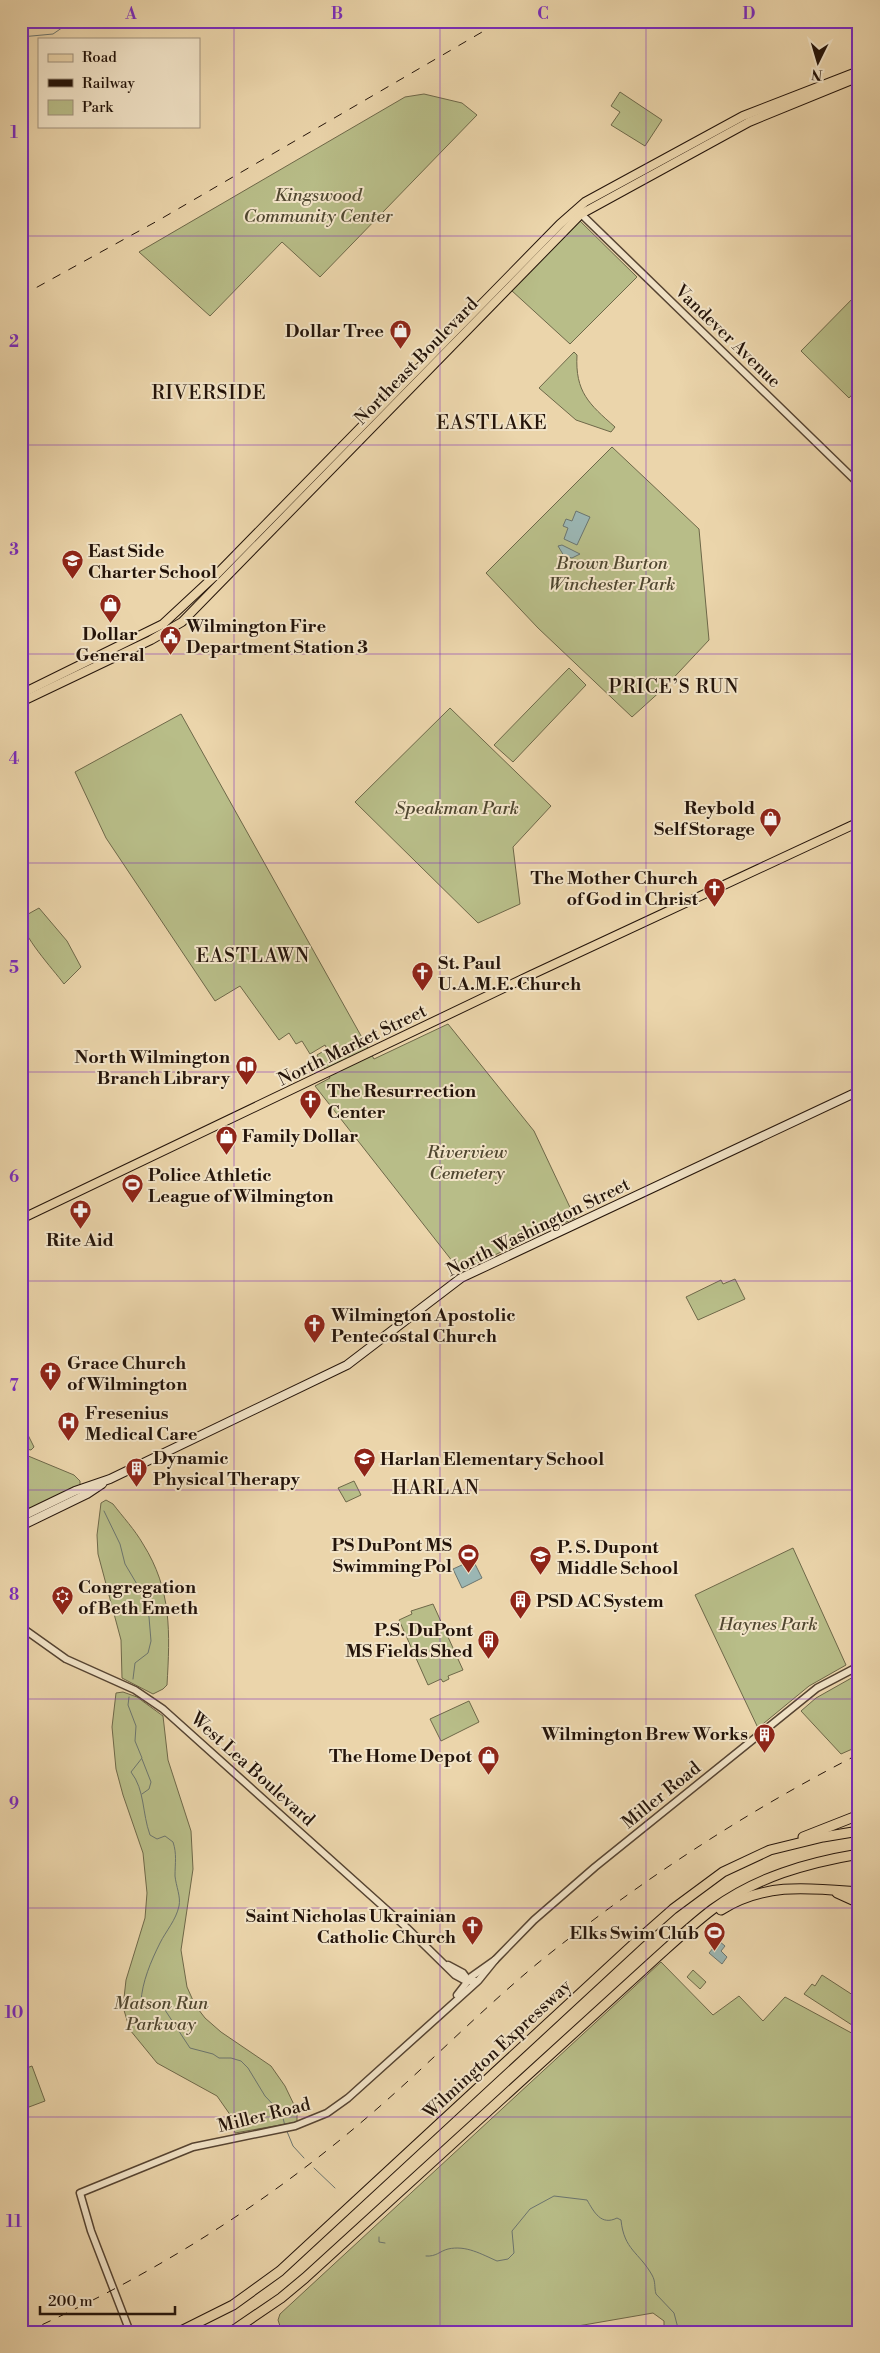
<svg xmlns="http://www.w3.org/2000/svg" width="880" height="2353" font-family="'Libre Bodoni',serif">
	<style>
		.green { fill: #b8bd88; stroke: #6e6849 }
		.water { fill: #9bb6b3; stroke: #6b756f }
		.lines { fill: none; stroke-linecap: round; stroke-linejoin: round }
		.stream { stroke: #6b756f; stroke-width: 1 }
		.tertiary-casing { stroke: #564432; stroke-width: 9 }
		.secondary-casing { stroke: #24140a; stroke-width: 10 }
		.primary-casing { stroke: #24140a; stroke-width: 10 }
		.motorway-casing { stroke: #24140a; stroke-width: 11 }
		.tertiary { stroke: #f2e4c8; stroke-width: 6 }
		.secondary { stroke: #f2e4c8; stroke-width: 8 }
		.primary { stroke: #ebd5ab; stroke-width: 8 }
		.motorway { stroke: #ebd5ab; stroke-width: 9 }
		.rail { stroke: #24140a; stroke-width: 1; stroke-dasharray: 9 9; stroke-linecap: butt }
		.grid { fill: none; stroke: #7b2cbf; stroke-width: 1; stroke-opacity: 0.55 }
		.labels { text-anchor: middle; stroke-width: 4; stroke-linejoin: round; paint-order: stroke }
		.park-label { font-size: 18px; font-style: italic; fill: #504730; stroke: #f2e4c8 }
		.poi-label { font-size: 18px; font-weight: bold; fill: #24140a; stroke: #f2e4c8; text-anchor: start }
		.street-label { font-size: 18px; fill: #24140a; stroke: #f2e4c8 }
		.neighbourhood-label { font-size: 19px; letter-spacing: 1px; fill: #24140a; stroke: #f2e4c8 }
		.neatline { fill: none; stroke: #7b2cbf; stroke-width: 2 }
		.grid-label { font-size: 16px; text-anchor: middle; font-weight: bold; fill: #7b2cbf }
	</style>
	<rect width="100%" height="100%" fill="#ebd5ab"/>
	<filter id="stains"><feTurbulence type="fractalNoise" baseFrequency=".004" numOctaves="4"/><feColorMatrix values="0 0 0 0 .2 0 0 0 0 .09 0 0 0 0 .02 0 0 0 .5 -.17"/></filter>
	<radialGradient id="worn" r=".72"><stop offset=".6" stop-color="#630" stop-opacity="0"/><stop offset="1" stop-color="#630" stop-opacity=".3"/></radialGradient>
	<g class="green">
		<path d="M620 92 662 120 645 146 611 125 620 112 611 106Z"/>
		<path d="M424 94 462 103 477 115 320 277 282 242 210 316 139 252 405 97Z"/>
		<path d="M578 219 637 277 570 344 511 290Z"/>
		<path d="M859 292V387L849 398 801 351Z"/>
		<path d="M574 352 577 355C575 392 589 404 615 427L611 432 576 420 539 388Z"/>
		<path d="M612 447 699 529 709 640 664 688 632 717 538 628 486 573Z"/>
		<path d="M569 668 586 685 513 762 494 745Z"/>
		<path d="M450 708 551 806 513 847 520 904 478 923 355 802Z"/>
		<path d="M181 714 374 1059 448 1024 534 1131 575 1218 460 1271 315 1086 330 1078 317 1055 327 1049 325 1045 310 1054 302 1041 296 1044 289 1033 279 1040 240 986 215 1001 106 838 75 772Z"/>
		<path d="M39 908 67 941 81 967 64 984C53 969 21 935 21 918Z"/>
		<path d="M735 1279 745 1299 698 1320 686 1297 721 1280 723 1284Z"/>
		<path d="M26 1431 34 1447 31 1450 21 1448V1433Z"/>
		<path d="M21 1453 74 1475 80 1481V1487L21 1515Z"/>
		<path d="M354 1481 361 1495 346 1502 338 1488Z"/>
		<path d="M106 1500 113 1504C123 1517 135 1530 143 1544 172 1590 170 1633 167 1685L163 1689 153 1694 122 1678 121 1640 98 1554 97 1535 101 1503Z"/>
		<path d="M793 1548 846 1665 809 1686 758 1728 695 1595Z"/>
		<path d="M433 1604 463 1670 448 1676 449 1679 443 1682 441 1679 428 1685 399 1620 412 1614 411 1611Z"/>
		<path d="M855 1676 859 1685V1746L841 1754 801 1711 816 1698Z"/>
		<path d="M123 1692 137 1697 163 1716 168 1760 191 1831 193 1869 181 1950 187 1987 195 2005 205 2018 221 2032 271 2066 285 2086 297 2111V2122L235 2133 231 2116 217 2096 157 2063 130 2030 123 2007 126 1980 145 1918 147 1893 143 1853 123 1795 116 1769 112 1727 116 1693Z"/>
		<path d="M469 1701 479 1722 441 1741 430 1719Z"/>
		<path d="M661 1962 713 2015 739 1996 763 2021 785 1997 859 2037V2332H664V2321L653 2313 543 2332H282L278 2320 280 2314Z"/>
		<path d="M693 1970 706 1982 700 1989 687 1977Z"/>
		<path d="M822 1975 859 1999V2021L855 2027 804 1994 812 1984 815 1986Z"/>
		<path d="M32 2066 45 2101 21 2110V2070Z"/>
	</g>
	<g class="water">
		<path d="M576 511 590 517 577 545 564 539 568 528 563 526 566 519 572 521Z"/>
		<path d="M562 545 580 554 572 558 564 556 558 546Z"/>
		<path d="M473 1560 482 1578 462 1588 453 1569Z"/>
		<path d="M719 1941 725 1946 721 1951 727 1957 722 1964 709 1953Z"/>
	</g>
	<g class="lines">
		<g class="stream">
			<path d="M21 37 53 34 69 23 79 21"/>
			<path d="M104 1511 120 1544 125 1564 141 1591 149 1617 151 1641 148 1653 135 1663 133 1679"/>
			<path d="M129 1697 128 1705 136 1726 135 1741 142 1758 131 1772C145 1790 142 1813 150 1835L157 1839 165 1836 173 1842C177 1854 175 1863 175 1876 176 1886 181 1897 179 1906 176 1920 166 1931 160 1943 151 1961 142 1982 141 2002L147 2009 159 2006 165 2010 190 2048 213 2054 219 2058H231L241 2061 248 2068 265 2096 282 2114 285 2126"/>
			<path d="M142 1794 149 1789 151 1782 142 1759"/>
			<path d="M286 2129 293 2146 304 2158"/>
			<path d="M314 2168 335 2188"/>
			<path d="M379 2237V2242L385 2243"/>
			<path d="M426 2256C436 2257 440 2251 448 2249 466 2245 481 2254 497 2261L508 2259 514 2253 512 2231 530 2209 554 2196 587 2200C594 2212 601 2226 617 2218L621 2220C624 2250 639 2252 652 2275 656 2282 654 2287 656 2294L674 2313 679 2332"/>
		</g>
		<defs>
			<g id="tertiary">
				<path d="M578 211 859 484"/>
				<path d="M21 1627 66 1659 135 1690 163 1709 407 1928 455 1975 466 1981H476"/>
				<path d="M448 1965 463 1973 469 1981"/>
				<path d="M457 1995 471 1977 495 1960 534 1920 595 1867 817 1688 859 1666"/>
				<path d="M130 2332 91 2231 80 2193 193 2147 295 2126 327 2113 348 2098 478 1981 495 1960"/>
			</g>
			<g id="secondary">
				<path d="M854 21 859 26"/>
				<path d="M21 1517 75 1491 110 1479 347 1365 461 1278 859 1091"/>
				<path d="M21 1526 87 1494 102 1484"/>
			</g>
			<g id="primary">
				<path d="M21 694 163 624 219 572 560 224 585 202 743 116 859 71"/>
				<path d="M21 702 151 640 182 622 581 214 749 122 859 77"/>
				<path d="M21 1219 531 975 859 822"/>
			</g>
			<g id="motorway">
				<path d="M803 1837 859 1815"/>
				<path d="M837 1893 859 1903"/>
				<path d="M721 1910C765 1882 810 1888 859 1892"/>
				<path d="M179 2332 233 2305 280 2271 638 1940 673 1909 723 1872 770 1850 823 1837 859 1831"/>
				<path d="M231 2332 281 2298 305 2278 655 1959C674 1942 693 1924 713 1909 757 1877 806 1863 859 1854"/>
			</g>
		</defs>
		<use href="#tertiary" class="tertiary-casing"/>
		<use href="#secondary" class="secondary-casing"/>
		<use href="#primary" class="primary-casing"/>
		<use href="#motorway" class="motorway-casing"/>
		<use href="#tertiary" class="tertiary"/>
		<use href="#secondary" class="secondary"/>
		<use href="#primary" class="primary"/>
		<use href="#motorway" class="motorway"/>
		<g class="rail">
			<path d="M21 296 159 220 501 21"/>
			<path d="M26 2332C151 2276 267 2204 371 2114 428 2065 480 2011 538 1963 637 1883 745 1812 859 1754"/>
		</g>
	</g>
	<path class="grid" d="M234 21V2332M440 21V2332M646 21V2332M21 236H859M21 445H859M21 654H859M21 863H859M21 1072H859M21 1281H859M21 1490H859M21 1699H859M21 1908H859M21 2117H859"/>
	<defs>
		<symbol id="shop-pin" viewBox="-11 -11 22 30"><path d="M0 17L-7.5 6A9.5 9.5 0 1 1 7.5 6Z" fill="#8f2418" stroke="#f2e4c8"/><path d="M-5-2.5h2.3a2.7 3.5 0 0 1 5.4 0H5L5.5 6h-11ZM-1.5-2.5h3a1.5 2.3 0 0 0-3 0Z" fill="#fff"/></symbol>
		<symbol id="school-pin" viewBox="-11 -11 22 30"><path d="M0 17L-7.5 6A9.5 9.5 0 1 1 7.5 6Z" fill="#8f2418" stroke="#f2e4c8"/><path d="M0-5L7-2L0 1L-7-2ZM-4 1L0 2.5L4 1V4Q0 6-4 4Z" fill="#fff"/></symbol>
		<symbol id="civic-pin" viewBox="-11 -11 22 30"><path d="M0 17L-7.5 6A9.5 9.5 0 1 1 7.5 6Z" fill="#8f2418" stroke="#f2e4c8"/><path d="M-.6-6.5H3V-4.5H.6V-3L4-1V1h2V6H-6V1h2V-1L-.6-3ZM-1.2 2.5V6h2.4V2.5Z" fill="#fff"/></symbol>
		<symbol id="church-pin" viewBox="-11 -11 22 30"><path d="M0 17L-7.5 6A9.5 9.5 0 1 1 7.5 6Z" fill="#8f2418" stroke="#f2e4c8"/><path d="M-1.2-6h2.4v3.5h3.3v2.4h-3.3V6h-2.4V-.1h-3.3v-2.4h3.3Z" fill="#fff"/></symbol>
		<symbol id="library-pin" viewBox="-11 -11 22 30"><path d="M0 17L-7.5 6A9.5 9.5 0 1 1 7.5 6Z" fill="#8f2418" stroke="#f2e4c8"/><path d="M-6-4Q-3-5.5-.7-3.5V5Q-3 3-6 4ZM6-4Q3-5.5 .7-3.5V5Q3 3 6 4Z" fill="#fff"/></symbol>
		<symbol id="stadium-pin" viewBox="-11 -11 22 30"><path d="M0 17L-7.5 6A9.5 9.5 0 1 1 7.5 6Z" fill="#8f2418" stroke="#f2e4c8"/><path d="M0-5a6.5 5 0 1 0 0 10a6.5 5 0 1 0 0-10ZM-3.5-1.8h7v3.6h-7Z" fill="#fff"/></symbol>
		<symbol id="pharmacy-pin" viewBox="-11 -11 22 30"><path d="M0 17L-7.5 6A9.5 9.5 0 1 1 7.5 6Z" fill="#8f2418" stroke="#f2e4c8"/><path d="M-2-6h4v4h4v4h-4v4h-4v-4h-4v-4h4Z" fill="#fff"/></symbol>
		<symbol id="hospital-pin" viewBox="-11 -11 22 30"><path d="M0 17L-7.5 6A9.5 9.5 0 1 1 7.5 6Z" fill="#8f2418" stroke="#f2e4c8"/><path d="M-5-5h3v3.5h4V-5h3V5h-3V1.5h-4V5h-3Z" fill="#fff"/></symbol>
		<symbol id="building-pin" viewBox="-11 -11 22 30"><path d="M0 17L-7.5 6A9.5 9.5 0 1 1 7.5 6Z" fill="#8f2418" stroke="#f2e4c8"/><path d="M-4-6H4V6H1V3H-1V6H-4ZM-2.5-4.3h1.7v1.8h-1.7ZM.8-4.3h1.7v1.8H.8ZM-2.5-1h1.7V.8h-1.7ZM.8-1h1.7V.8H.8Z" fill="#fff"/></symbol>
		<symbol id="synagogue-pin" viewBox="-11 -11 22 30"><path d="M0 17L-7.5 6A9.5 9.5 0 1 1 7.5 6Z" fill="#8f2418" stroke="#f2e4c8"/><path d="M0-6.5L5.6 3.2H-5.6ZM0 6.5L5.6-3.2H-5.6Z" fill="#fff"/></symbol>
	</defs>
	<g fill-rule="evenodd">
		<use href="#shop-pin" x="388" y="318" width="25" height="34"/>
		<use href="#school-pin" x="60" y="548" width="25" height="34"/>
		<use href="#shop-pin" x="98" y="592" width="25" height="34"/>
		<use href="#civic-pin" x="158" y="624" width="25" height="34"/>
		<use href="#shop-pin" x="758" y="806" width="25" height="34"/>
		<use href="#church-pin" x="702" y="876" width="25" height="34"/>
		<use href="#church-pin" x="410" y="960" width="25" height="34"/>
		<use href="#library-pin" x="234" y="1054" width="25" height="34"/>
		<use href="#church-pin" x="298" y="1088" width="25" height="34"/>
		<use href="#shop-pin" x="214" y="1124" width="25" height="34"/>
		<use href="#stadium-pin" x="120" y="1172" width="25" height="34"/>
		<use href="#pharmacy-pin" x="68" y="1198" width="25" height="34"/>
		<use href="#church-pin" x="302" y="1312" width="25" height="34"/>
		<use href="#church-pin" x="38" y="1360" width="25" height="34"/>
		<use href="#hospital-pin" x="56" y="1410" width="25" height="34"/>
		<use href="#school-pin" x="352" y="1446" width="25" height="34"/>
		<use href="#building-pin" x="124" y="1456" width="25" height="34"/>
		<use href="#stadium-pin" x="456" y="1542" width="25" height="34"/>
		<use href="#school-pin" x="528" y="1544" width="25" height="34"/>
		<use href="#synagogue-pin" x="50" y="1584" width="25" height="34"/>
		<use href="#building-pin" x="508" y="1588" width="25" height="34"/>
		<use href="#building-pin" x="476" y="1628" width="25" height="34"/>
		<use href="#building-pin" x="752" y="1722" width="25" height="34"/>
		<use href="#shop-pin" x="476" y="1744" width="25" height="34"/>
		<use href="#church-pin" x="460" y="1914" width="25" height="34"/>
		<use href="#stadium-pin" x="702" y="1920" width="25" height="34"/>
	</g>
	<g class="labels">
		<g class="park-label">
			<text x="318" y="201">Kingswood<tspan x="318" dy="21">Community Center</tspan></text>
			<text x="612" y="569">Brown Burton<tspan x="612" dy="21">Winchester Park</tspan></text>
			<text x="457" y="814">Speakman Park</text>
			<text x="467" y="1158">Riverview<tspan x="467" dy="21">Cemetery</tspan></text>
			<text x="768" y="1630">Haynes Park</text>
			<text x="161" y="2009">Matson Run<tspan x="161" dy="21">Parkway</tspan></text>
		</g>
		<g class="poi-label">
			<text x="384" y="337" text-anchor="end">Dollar Tree</text>
			<text x="88" y="557">East Side<tspan x="88" dy="21">Charter School</tspan></text>
			<text x="186" y="632">Wilmington Fire<tspan x="186" dy="21">Department Station 3</tspan></text>
			<text x="110" y="640" text-anchor="middle">Dollar<tspan x="110" dy="21">General</tspan></text>
			<text x="755" y="814" text-anchor="end">Reybold<tspan x="755" dy="21">Self Storage</tspan></text>
			<text x="698" y="884" text-anchor="end">The Mother Church<tspan x="698" dy="21">of God in Christ</tspan></text>
			<text x="438" y="969">St. Paul<tspan x="438" dy="21">U.A.M.E. Church</tspan></text>
			<text x="230" y="1063" text-anchor="end">North Wilmington<tspan x="230" dy="21">Branch Library</tspan></text>
			<text x="327" y="1097">The Resurrection<tspan x="327" dy="21">Center</tspan></text>
			<text x="242" y="1142">Family Dollar</text>
			<text x="148" y="1181">Police Athletic<tspan x="148" dy="21">League of Wilmington</tspan></text>
			<text x="80" y="1246" text-anchor="middle">Rite Aid</text>
			<text x="331" y="1321">Wilmington Apostolic<tspan x="331" dy="21">Pentecostal Church</tspan></text>
			<text x="67" y="1369">Grace Church<tspan x="67" dy="21">of Wilmington</tspan></text>
			<text x="85" y="1419">Fresenius<tspan x="85" dy="21">Medical Care</tspan></text>
			<text x="153" y="1464">Dynamic<tspan x="153" dy="21">Physical Therapy</tspan></text>
			<text x="380" y="1465">Harlan Elementary School</text>
			<text x="452" y="1551" text-anchor="end">PS DuPont MS<tspan x="452" dy="21">Swimming Pol</tspan></text>
			<text x="557" y="1553">P. S. Dupont<tspan x="557" dy="21">Middle School</tspan></text>
			<text x="78" y="1593">Congregation<tspan x="78" dy="21">of Beth Emeth</tspan></text>
			<text x="536" y="1607">PSD AC System</text>
			<text x="473" y="1636" text-anchor="end">P.S. DuPont<tspan x="473" dy="21">MS Fields Shed</tspan></text>
			<text x="748" y="1740" text-anchor="end">Wilmington Brew Works</text>
			<text x="472" y="1762" text-anchor="end">The Home Depot</text>
			<text x="456" y="1922" text-anchor="end">Saint Nicholas Ukrainian<tspan x="456" dy="21">Catholic Church</tspan></text>
			<text x="699" y="1939" text-anchor="end">Elks Swim Club</text>
		</g>
		<g class="street-label">
			<text transform="translate(728 336) rotate(44)" y="6">Vandever Avenue</text>
			<text transform="translate(416 361) rotate(-46)" y="6">Northeast Boulevard</text>
			<text transform="translate(352 1045) rotate(-26)" y="6">North Market Street</text>
			<text transform="translate(538 1227) rotate(-26)" y="6">North Washington Street</text>
			<text transform="translate(253 1769) rotate(42)" y="6">West Lea Boulevard</text>
			<text transform="translate(661 1795) rotate(-39)" y="6">Miller Road</text>
			<text transform="translate(497 2049) rotate(-43)" y="6">Wilmington Expressway</text>
			<text transform="translate(264 2115) rotate(-14)" y="6">Miller Road</text>
		</g>
		<g class="neighbourhood-label">
			<text x="209" y="399">RIVERSIDE</text>
			<text x="492" y="429">EASTLAKE</text>
			<text x="674" y="693">PRICE’S RUN</text>
			<text x="253" y="962">EASTLAWN</text>
			<text x="436" y="1494">HARLAN</text>
		</g>
	</g>
	<rect width="880" height="2353" fill="none" stroke="#ebd5ab" stroke-width="55"/>
	<rect x="38" y="38" width="162" height="90" fill="#f2e4c8" stroke="#a0917c"/>
	<rect x="48" y="54" width="25" height="8" fill="#ebd5ab" stroke="#a0917c"/>
	<text x="82" y="62" font-size="15" fill="#24140a">Road</text>
	<rect x="48" y="79" width="25" height="8" fill="#24140a" stroke="#a0917c"/>
	<text x="82" y="88" font-size="15" fill="#24140a">Railway</text>
	<rect x="48" y="100" width="25" height="15" fill="#b8bd88" stroke="#a0917c"/>
	<text x="82" y="112" font-size="15" fill="#24140a">Park</text>
	<g transform="translate(818 62) rotate(185)" stroke="#f2e4c8" stroke-width="4" paint-order="stroke">
	<path d="M0-4L9 19L0 12L-9 19Z" fill="#24140a"/>
	<text y="-8" font-size="14" font-weight="bold" text-anchor="middle" fill="#24140a">N</text>
	</g>
	<path d="M40 2306v8h135v-8" fill="none" stroke="#24140a" stroke-width="2.5"/>
	<text x="48" y="2306" font-size="15" fill="#24140a" stroke="#f2e4c8" stroke-width="4" paint-order="stroke">200 m</text>
	<rect x="28" y="28" width="824" height="2298" class="neatline"/>
	<g class="grid-label">
		<text x="131" y="19">A</text>
		<text x="337" y="19">B</text>
		<text x="543" y="19">C</text>
		<text x="749" y="19">D</text>
		<text x="14" y="138">1</text>
		<text x="14" y="347">2</text>
		<text x="14" y="555">3</text>
		<text x="14" y="764">4</text>
		<text x="14" y="973">5</text>
		<text x="14" y="1182">6</text>
		<text x="14" y="1391">7</text>
		<text x="14" y="1600">8</text>
		<text x="14" y="1809">9</text>
		<text x="14" y="2018">10</text>
		<text x="14" y="2227">11</text>
	</g>
	<rect width="100%" height="100%" filter="url(#stains)"/>
	<rect width="100%" height="100%" fill="url(#worn)"/>
</svg>
